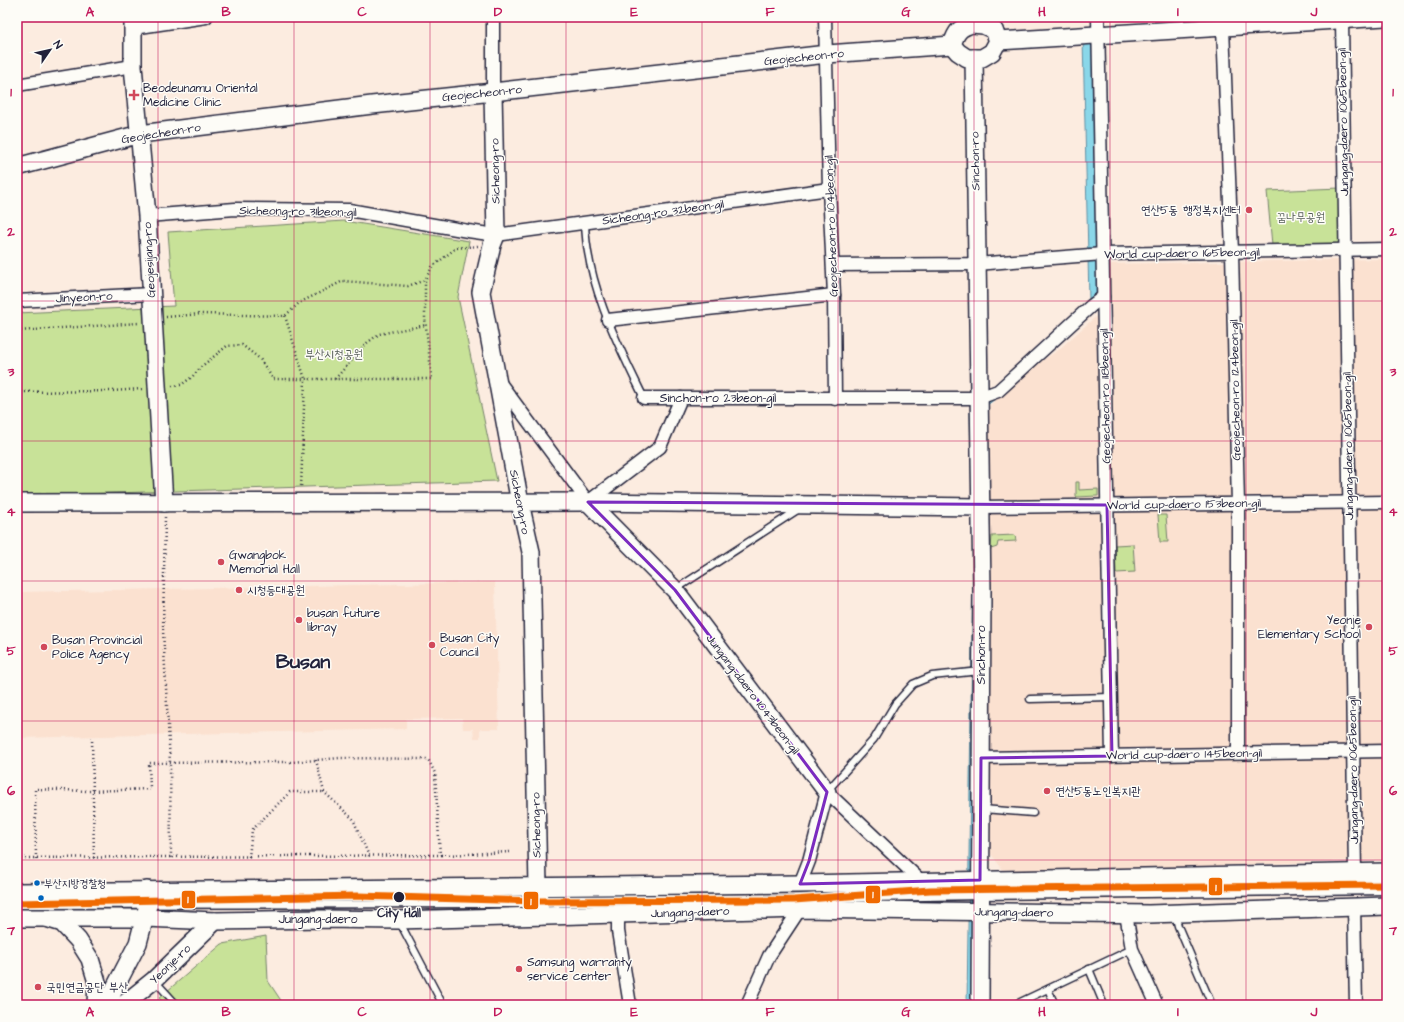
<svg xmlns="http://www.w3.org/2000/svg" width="1404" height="1022" font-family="'Architects Daughter','Poor Story',sans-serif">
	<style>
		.built { fill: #fbe1d0 }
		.green { fill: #c8e298; stroke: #75826a }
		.water { fill: #8ad7e9; stroke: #608fa3 }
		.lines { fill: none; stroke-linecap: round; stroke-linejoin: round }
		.lane-casing { stroke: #22223b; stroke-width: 9 }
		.street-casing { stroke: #22223b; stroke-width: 15 }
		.secondary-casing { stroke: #22223b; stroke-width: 20 }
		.path { stroke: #22223b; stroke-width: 2.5; stroke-dasharray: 1 3; stroke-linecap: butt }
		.lane { stroke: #fdfcf7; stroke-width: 6 }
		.street { stroke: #fdfcf7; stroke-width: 12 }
		.secondary { stroke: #fdfcf7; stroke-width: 17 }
		.metro-1-casing { stroke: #fdfcf7; stroke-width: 10 }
		.metro-1 { stroke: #f06a00; stroke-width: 7 }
		.marked { fill: none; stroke: #7b2cbf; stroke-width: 3; stroke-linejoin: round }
		.grid { fill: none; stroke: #c2185b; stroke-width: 1; stroke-opacity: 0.55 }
		.poi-dot { fill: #d1495b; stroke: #fdfcf7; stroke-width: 1.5 }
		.bus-dot { fill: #0065bd; stroke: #fdfcf7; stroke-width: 1.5 }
		.stop-dot { fill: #22223b; stroke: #fdfcf7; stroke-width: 1.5 }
		.labels { text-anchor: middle; stroke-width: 3; stroke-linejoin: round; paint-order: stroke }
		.bus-label { font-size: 11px; fill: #22223b; stroke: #fdfcf7; text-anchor: start }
		.street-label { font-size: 12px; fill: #22223b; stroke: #fdfcf7 }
		.poi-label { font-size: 12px; fill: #22223b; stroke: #fdfcf7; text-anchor: start }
		.park-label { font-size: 12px; fill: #545c57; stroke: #fdfcf7 }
		.stop-label { font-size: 12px; font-weight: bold; fill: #22223b; stroke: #fdfcf7 }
		.town-label { font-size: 20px; font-weight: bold; fill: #22223b; stroke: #fdfcf7 }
		.line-badge { stroke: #fdfcf7; stroke-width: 1.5 }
		.badge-label { font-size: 11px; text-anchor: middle; font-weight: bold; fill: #fff }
		.neatline { fill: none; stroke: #c2185b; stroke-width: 1.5 }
		.grid-label { font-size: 13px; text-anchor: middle; font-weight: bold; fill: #c2185b }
	</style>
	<rect width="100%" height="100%" fill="#fcece0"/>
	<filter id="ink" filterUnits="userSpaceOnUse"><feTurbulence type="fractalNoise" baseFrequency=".025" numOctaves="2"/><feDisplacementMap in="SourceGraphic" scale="8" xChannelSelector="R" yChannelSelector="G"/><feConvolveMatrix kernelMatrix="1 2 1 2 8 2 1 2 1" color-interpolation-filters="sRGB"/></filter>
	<g filter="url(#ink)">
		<g class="built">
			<path d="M1387 259V860L1261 864 1008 876 990 853 987 766 986 436 988 407 1028 370 1057 351 1093 319 1106 309 1104 264Z"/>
			<path d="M495 582 499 729H480V738H474L473 729H463L462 718 406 719V729L17 738V592Z"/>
		</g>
		<g class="green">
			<path d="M1340 188 1341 244 1272 245 1267 191Z"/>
			<path d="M344 221 469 241 458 297 497 481 17 496V313L174 306 168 232Z"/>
			<path d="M1076 482H1079V490L1098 489V496L1076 497Z"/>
			<path d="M1158 515H1166L1168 542H1160Z"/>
			<path d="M1015 535 1016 541 998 542 997 547 991 549 992 536Z"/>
			<path d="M1133 544 1135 572 1116 573 1115 545Z"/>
			<path d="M266 936 268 981 284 1005H166L159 998 222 944Z"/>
		</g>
		<path class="water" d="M1083 38 1102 39 1108 296 1022 378 986 406 987 1005H967L973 558 970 412 1089 300Z"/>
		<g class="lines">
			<defs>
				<g id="lane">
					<path d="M585 223C587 285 617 343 644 398"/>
					<path d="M676 589 799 509"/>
					<path d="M1030 699 1111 697"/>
					<path d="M828 790 874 739 895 704 913 684 932 676 980 671"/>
					<path d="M983 809 1033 813"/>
					<path d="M17 905 539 904 981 896 1387 891"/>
					<path d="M1175 914 1178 926 1212 1005"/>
					<path d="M399 921 443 1005"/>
					<path d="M1089 969 1104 1005"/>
					<path d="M155 981 177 1005"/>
					<path d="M1048 989 1055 1005"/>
					<path d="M1014 1005 1132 949"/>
				</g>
				<g id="street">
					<path d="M493 17V92"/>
					<path d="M825 17 829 189 834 295 835 399"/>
					<path d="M1098 17 1112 756"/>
					<path d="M1342 20 1355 872"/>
					<path d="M133 28 206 17"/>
					<path d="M1223 28 1232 252 1238 504V753"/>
					<path d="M17 85 133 66"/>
					<path d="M147 216 235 209 349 210 468 231 496 235 829 189"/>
					<path d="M833 265 977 264 1103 254 1387 249"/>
					<path d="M17 301 151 294"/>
					<path d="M608 320 834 295"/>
					<path d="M500 383 588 502 660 447 681 398"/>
					<path d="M644 398H979L998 391 1091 306 1103 297"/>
					<path d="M981 507 1387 502"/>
					<path d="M981 758 1387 751"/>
					<path d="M800 884 809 861 827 792 921 881"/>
					<path d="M1354 906 1356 1005"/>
					<path d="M618 914V931L630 1005"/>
					<path d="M1126 914 1132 949 1157 1005"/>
					<path d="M747 1005 769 956 800 909"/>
				</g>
				<g id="secondary">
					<path d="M133 17V66L147 216 164 503"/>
					<path d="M972 24 983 25 994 30 998 41 992 52 982 58H967L958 52 952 45C956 32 959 28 972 24Z"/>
					<path d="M998 41 1385 17"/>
					<path d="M974 58 982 590 980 1005"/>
					<path d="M493 92 496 235 492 245 481 292 520 503 531 552 538 887 540 916"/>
					<path d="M17 167 140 134 372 105 493 92 827 54 952 45"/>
					<path d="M588 502 675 590 827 792"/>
					<path d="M17 503 588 502 981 507"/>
					<path d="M17 892 800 884 1387 872"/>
					<path d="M17 918H145L215 921 322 919 398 920 800 909 1149 914 1387 906"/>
					<path d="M49 919 62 923 78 940 90 959 97 982 96 1005"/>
					<path d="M106 1005 138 943 148 905 147 890"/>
					<path d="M123 1005 154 980 215 921"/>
				</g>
			</defs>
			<use href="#lane" class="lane-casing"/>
			<use href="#street" class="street-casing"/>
			<use href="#secondary" class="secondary-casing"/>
			<g class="path">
				<path d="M285 316 305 379 301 488"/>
				<path d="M166 317 201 314 285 316 299 303 343 281 408 286 425 280"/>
				<path d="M17 331 139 323"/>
				<path d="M335 379 367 343 379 334 426 325"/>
				<path d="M172 386 181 385 192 377 202 366 227 346 242 345 260 359 273 379H432L425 318V280L432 267 456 248 478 246"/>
				<path d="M17 392 112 391 142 389"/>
				<path d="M165 517 163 630 170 763 171 858"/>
				<path d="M92 737 94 859"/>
				<path d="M316 760 324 792 353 819 369 856"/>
				<path d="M249 857 252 830 290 792H324"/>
				<path d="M17 858 445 855 510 852"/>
				<path d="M36 859 35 789 86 791 150 789 149 763 291 762 340 758 428 759 435 773 440 855"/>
			</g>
			<use href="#lane" class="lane"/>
			<use href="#street" class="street"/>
			<use href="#secondary" class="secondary"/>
			<defs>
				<path id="metro-1" d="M17 903 358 896 537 901 794 900 930 890 1387 885"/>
			</defs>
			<use href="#metro-1" class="metro-1-casing"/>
			<use href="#metro-1" class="metro-1"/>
		</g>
	</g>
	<path class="marked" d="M588 502 1107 505 1112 756 981 758 980 880 800 884 809 861 827 792 675 590Z"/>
	<path class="grid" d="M158 17V1005M294 17V1005M430 17V1005M566 17V1005M702 17V1005M838 17V1005M974 17V1005M1110 17V1005M1246 17V1005M17 162H1387M17 301H1387M17 441H1387M17 581H1387M17 721H1387M17 860H1387"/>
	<g class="poi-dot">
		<path d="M132 89h4v4h4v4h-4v4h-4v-4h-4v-4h4z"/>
		<circle cx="1249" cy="210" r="4"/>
		<circle cx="221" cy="562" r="4"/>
		<circle cx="239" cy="590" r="4"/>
		<circle cx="299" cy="620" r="4"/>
		<circle cx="1369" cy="627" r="4"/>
		<circle cx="432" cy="645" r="4"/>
		<circle cx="44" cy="647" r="4"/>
		<circle cx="1047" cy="791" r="4"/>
		<circle cx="519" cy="969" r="4"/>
		<circle cx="38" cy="987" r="4"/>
	</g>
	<g class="bus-dot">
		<circle cx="37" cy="883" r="3.5"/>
		<circle cx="41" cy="898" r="3.5"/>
	</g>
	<circle class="stop-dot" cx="399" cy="897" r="6"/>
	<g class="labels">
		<g class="bus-label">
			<text x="44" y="887">부산지방경찰청</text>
		</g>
		<g class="street-label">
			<text transform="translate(804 57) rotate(-6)" y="4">Geojecheon-ro</text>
			<text transform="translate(482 93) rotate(-6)" y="4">Geojecheon-ro</text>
			<text transform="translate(1343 122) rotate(-91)" y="4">Jungang-daero 1065beon-gil</text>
			<text transform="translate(161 133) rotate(-9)" y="4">Geojecheon-ro</text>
			<text transform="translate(975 161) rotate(-91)" y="4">Sinchon-ro</text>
			<text transform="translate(495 171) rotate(-91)" y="4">Sicheong-ro</text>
			<text transform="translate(298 211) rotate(1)" y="4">Sicheong-ro 31beon-gil</text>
			<text transform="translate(663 212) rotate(-8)" y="4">Sicheong-ro 32beon-gil</text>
			<text transform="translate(831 226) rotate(-92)" y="4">Geojecheon-ro 104beon-gil</text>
			<text transform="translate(1182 253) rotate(-1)" y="4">World cup-daero 165beon-gil</text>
			<text transform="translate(149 260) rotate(-93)" y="4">Geojesijang-ro</text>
			<text transform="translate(84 297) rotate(-3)" y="4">Jinyeon-ro</text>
			<text transform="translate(1235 390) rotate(-91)" y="4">Geojecheon-ro 124beon-gil</text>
			<text transform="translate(1105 396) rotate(-91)" y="4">Geojecheon-ro 118beon-gil</text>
			<text x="718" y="402">Sinchon-ro 23beon-gil</text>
			<text transform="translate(1348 446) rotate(-91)" y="4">Jungang-daero 1065beon-gil</text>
			<text transform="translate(520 502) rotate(79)" y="4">Sicheong-ro</text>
			<text transform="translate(1184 504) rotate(-1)" y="4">World cup-daero 153beon-gil</text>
			<text transform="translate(981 655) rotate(-90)" y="4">Sinchon-ro</text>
			<text transform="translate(753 694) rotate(53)" y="4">Jungang-daero 1043beon-gil</text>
			<text transform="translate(1184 754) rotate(-1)" y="4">World cup-daero 145beon-gil</text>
			<text transform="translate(1353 770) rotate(-91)" y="4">Jungang-daero 1065beon-gil</text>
			<text transform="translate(536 825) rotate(-91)" y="4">Sicheong-ro</text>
			<text transform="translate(690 912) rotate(-2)" y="4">Jungang-daero</text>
			<text transform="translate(1014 912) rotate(1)" y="4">Jungang-daero</text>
			<text x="318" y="923">Jungang-daero</text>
			<text transform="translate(170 964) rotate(-44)" y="4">Yeonje-ro</text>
		</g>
		<g class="poi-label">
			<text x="143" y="92">Beodeunamu Oriental<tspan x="143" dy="14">Medicine Clinic</tspan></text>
			<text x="1241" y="214" text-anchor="end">연산5동 행정복지센터</text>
			<text x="229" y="559">Gwangbok<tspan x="229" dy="14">Memorial Hall</tspan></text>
			<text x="247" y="594">시청등대공원</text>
			<text x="307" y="617">busan future<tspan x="307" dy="14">libray</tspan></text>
			<text x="1361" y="624" text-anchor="end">Yeonje<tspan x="1361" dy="14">Elementary School</tspan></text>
			<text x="440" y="642">Busan City<tspan x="440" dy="14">Council</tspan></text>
			<text x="52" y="644">Busan Provincial<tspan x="52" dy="14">Police Agency</tspan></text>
			<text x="1055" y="795">연산5동노인복지관</text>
			<text x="527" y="966">Samsung warranty<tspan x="527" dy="14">service center</tspan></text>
			<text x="46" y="991">국민연금공단 부산</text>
		</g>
		<g class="park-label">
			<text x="1301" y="221">꿈나무공원</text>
			<text x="334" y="358">부산시청공원</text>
		</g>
		<g class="stop-label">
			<text x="399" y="917">City Hall</text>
		</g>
		<g class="town-label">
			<text x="303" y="668">Busan</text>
		</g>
	</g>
	<g class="line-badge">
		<rect x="1208" y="877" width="15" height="19" rx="4" fill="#f06a00"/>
		<rect x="865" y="885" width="16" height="19" rx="4" fill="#f06a00"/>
		<rect x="181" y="890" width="15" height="19" rx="4" fill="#f06a00"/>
		<rect x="523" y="891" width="16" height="19" rx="4" fill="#f06a00"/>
	</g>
	<g class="badge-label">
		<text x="1216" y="891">1</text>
		<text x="873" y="898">1</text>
		<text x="188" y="903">1</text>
		<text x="531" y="905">1</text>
	</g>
	<rect width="1404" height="1022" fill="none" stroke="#fdfcf7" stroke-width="44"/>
	<g transform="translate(50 50) rotate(56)" stroke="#fdfcf7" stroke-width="3" paint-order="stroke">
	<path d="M0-3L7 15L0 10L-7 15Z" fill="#22223b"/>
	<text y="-6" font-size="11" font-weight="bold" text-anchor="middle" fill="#22223b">N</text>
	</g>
	<rect x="22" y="22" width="1360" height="978" class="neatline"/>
	<g class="grid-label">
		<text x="90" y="16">A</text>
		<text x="226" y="16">B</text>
		<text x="362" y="16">C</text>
		<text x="498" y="16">D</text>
		<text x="634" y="16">E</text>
		<text x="770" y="16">F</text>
		<text x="906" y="16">G</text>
		<text x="1042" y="16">H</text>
		<text x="1178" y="16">I</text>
		<text x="1314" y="16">J</text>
		<text x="11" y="96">1</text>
		<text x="1393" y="96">1</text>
		<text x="11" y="236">2</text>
		<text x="1393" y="236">2</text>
		<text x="11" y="376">3</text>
		<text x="1393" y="376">3</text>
		<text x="11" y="516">4</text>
		<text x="1393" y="516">4</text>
		<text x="11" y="655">5</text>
		<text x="1393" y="655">5</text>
		<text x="11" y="795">6</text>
		<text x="1393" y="795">6</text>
		<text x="11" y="935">7</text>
		<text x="1393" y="935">7</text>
		<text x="90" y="1016">A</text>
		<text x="226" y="1016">B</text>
		<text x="362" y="1016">C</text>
		<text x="498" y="1016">D</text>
		<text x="634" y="1016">E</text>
		<text x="770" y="1016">F</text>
		<text x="906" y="1016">G</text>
		<text x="1042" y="1016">H</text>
		<text x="1178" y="1016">I</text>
		<text x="1314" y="1016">J</text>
	</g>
</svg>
